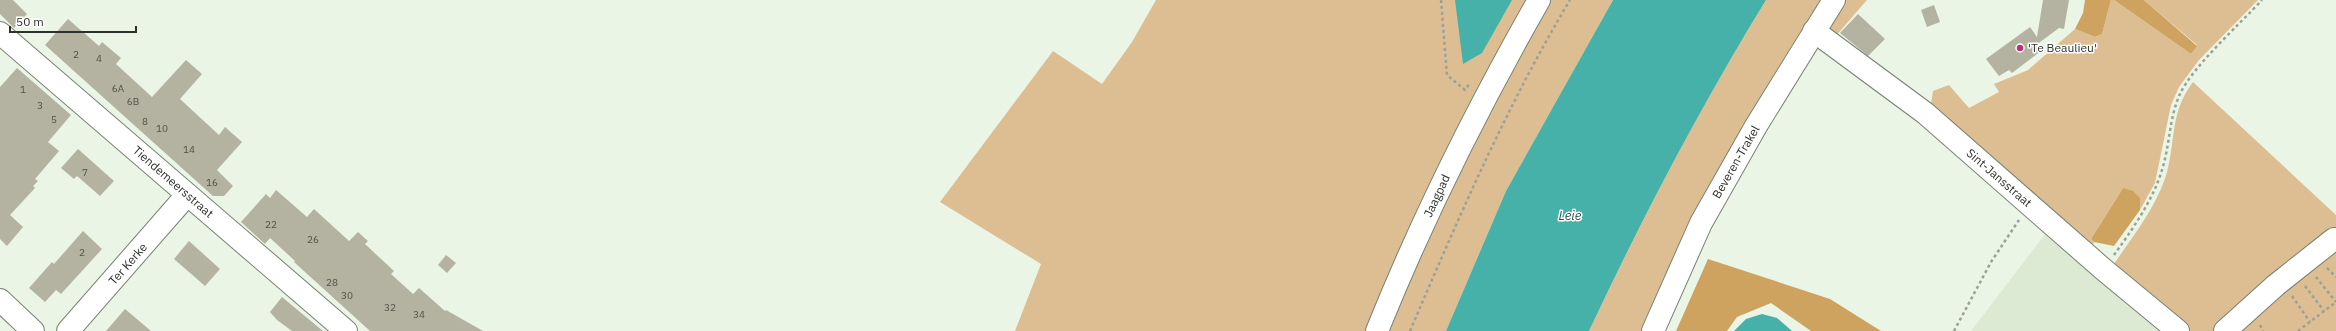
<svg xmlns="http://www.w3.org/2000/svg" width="2336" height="331" font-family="'IBM Plex Sans',sans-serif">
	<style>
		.built { fill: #dcead4 }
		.green { fill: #ddbe92 }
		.forest { fill: #cea360 }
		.water { fill: #45b1a9 }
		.building { fill: #b4b3a2 }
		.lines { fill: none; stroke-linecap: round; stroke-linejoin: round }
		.minor-casing { stroke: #788172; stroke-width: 24 }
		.path { stroke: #9aa196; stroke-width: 2.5; stroke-dasharray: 3 3; stroke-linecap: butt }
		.minor { stroke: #fff; stroke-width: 22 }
		.poi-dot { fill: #b73277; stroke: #fefefe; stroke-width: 1.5 }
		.labels { text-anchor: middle; stroke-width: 3; stroke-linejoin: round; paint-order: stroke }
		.number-label { font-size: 10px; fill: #4f5249 }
		.poi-label { font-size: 12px; fill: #2d312b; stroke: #fefefe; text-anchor: start }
		.street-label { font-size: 12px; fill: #2d312b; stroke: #fefefe }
		.water-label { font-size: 13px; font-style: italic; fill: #2a5854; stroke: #fefefe }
	</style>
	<rect width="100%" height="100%" fill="#ebf5e5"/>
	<path class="built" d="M2049 229 2168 331H1971Z"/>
	<g class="green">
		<path d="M1156 0H1613L1506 191 1446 331H1015L1041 264 940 202 1053 51 1102 84 1132 42Z"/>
		<path d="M1766 0H1867L1835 37 1808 29 1645 331H1589C1642 218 1701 106 1766 0Z"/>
		<path d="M2111 0H2114L2191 54 2197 45 2144 0H2258L2199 60 2179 87 2171 105 2155 183 2140 210V198L2123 188 2091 239 2094 242 2092 247 1930 110 1933 91 1949 85 1969 108 1999 92 1994 84 2028 70 2075 29 2095 37 2102 34Z"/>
		<path d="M2193 82 2336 215V230L2220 331H2189L2112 267C2132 237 2157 207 2167 172 2176 137 2170 113 2193 82Z"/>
		<path d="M2336 244V331H2229Z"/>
	</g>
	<g class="forest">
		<path d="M2085 0H2111L2102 34 2095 37 2075 29 2083 13Z"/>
		<path d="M2114 0H2144L2197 46 2191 54Z"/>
		<path d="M2123 188 2133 191 2140 198V210L2114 246 2094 242 2091 239Z"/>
		<path d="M1708 259 1830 299 1881 331H1811L1771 303 1737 317 1727 331H1676Z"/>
	</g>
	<g class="water">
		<path d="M1455 0H1512L1482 53 1463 64Z"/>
		<path d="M1613 0H1766C1701 106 1642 218 1589 331H1446L1506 191Z"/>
		<path d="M1762 314 1777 318 1792 331H1734L1746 319Z"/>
	</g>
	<g class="building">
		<path d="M0 0H13L27 14 14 28 0 14Z"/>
		<path d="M2043 0H2069L2064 29 2059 28 2036 45 2041 51 2012 73 2009 70 1999 76 1986 59 2030 27 2037 37Z"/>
		<path d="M1934 5 1940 22 1927 27 1921 10Z"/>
		<path d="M1858 14 1885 39 1868 56 1840 33Z"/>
		<path d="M68 19 99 46 102 42 121 58 116 64 152 97 186 60 202 74 180 99 219 135 225 127 242 142 217 170 233 186 224 196H213L45 45Z"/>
		<path d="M17 68 71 115 48 142 59 151 35 179 38 181 33 186 35 188 10 215 23 227 7 246 0 239V87Z"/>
		<path d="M78 149 114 181 100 196 77 176 74 179 61 168Z"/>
		<path d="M276 190 307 217 314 209 349 241 358 232 368 241 365 244 394 271 391 274 413 294 419 288 445 311 446 310 483 331H370L294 262 295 261 270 238 265 244 241 222 266 194 270 198Z"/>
		<path d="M83 231 102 249 61 294 56 290 45 302 29 288 52 262 54 264Z"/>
		<path d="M189 241 220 269 205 286 174 259Z"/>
		<path d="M446 255 456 263 447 273 438 265Z"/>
		<path d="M282 297 300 312 323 331H292L277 320 270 312Z"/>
		<path d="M125 309 151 331H106Z"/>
	</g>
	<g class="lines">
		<defs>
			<g id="minor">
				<path d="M1814 31 1925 113 2103 269 2178 331"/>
				<path d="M0 33 346 331"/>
				<path d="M0 300 33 331"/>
				<path d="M68 331 187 195"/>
				<path d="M1377 331C1423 217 1478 107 1539 0"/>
				<path d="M1653 331 1701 223 1756 126 1834 0"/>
				<path d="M2225 331 2276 285 2334 239"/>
			</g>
		</defs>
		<use href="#minor" class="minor-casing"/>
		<g class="path">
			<path d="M1441 0 1447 75 1465 90 1470 83"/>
			<path d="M2114 255C2132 230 2153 200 2162 170 2170 145 2169 118 2180 94 2193 66 2240 24 2262 0"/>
			<path d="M2327 268 2336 277"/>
			<path d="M2316 277 2336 302"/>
			<path d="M2305 286 2324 311"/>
			<path d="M2292 296 2310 322"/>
			<path d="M2260 325 2263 331"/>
			<path d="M1410 331C1458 219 1507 105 1570 0"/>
			<path d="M1954 331 1991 262 2019 220"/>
			<path d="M2298 331 2336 302"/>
		</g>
		<use href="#minor" class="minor"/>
	</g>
	<circle class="poi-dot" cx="2020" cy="48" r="4"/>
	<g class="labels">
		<g class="number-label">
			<text x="76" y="58">2</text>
			<text x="99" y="62">4</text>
			<text x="118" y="92">6A</text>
			<text x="23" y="93">1</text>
			<text x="133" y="105">6B</text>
			<text x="40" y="109">3</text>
			<text x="54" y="123">5</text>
			<text x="145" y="125">8</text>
			<text x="162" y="132">10</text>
			<text x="189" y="153">14</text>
			<text x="85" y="176">7</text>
			<text x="212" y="186">16</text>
			<text x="271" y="228">22</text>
			<text x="313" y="243">26</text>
			<text x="82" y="256">2</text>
			<text x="332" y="286">28</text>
			<text x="347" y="299">30</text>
			<text x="390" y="311">32</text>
			<text x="419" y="318">34</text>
		</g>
		<g class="poi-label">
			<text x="2028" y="52">'Te Beaulieu'</text>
		</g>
		<g class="street-label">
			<text transform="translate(1736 162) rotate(-60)" y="4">Beveren-Trakel</text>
			<text transform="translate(1999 178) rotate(41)" y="4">Sint-Jansstraat</text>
			<text transform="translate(173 182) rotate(41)" y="4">Tiendemeersstraat</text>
			<text transform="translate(1437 196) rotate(-65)" y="4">Jaagpad</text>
			<text transform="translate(128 264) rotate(-49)" y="4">Ter Kerke</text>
		</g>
		<g class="water-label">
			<text x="1570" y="220">Leie</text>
		</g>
	</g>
	<path d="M10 26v6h126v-6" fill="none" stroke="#2d312b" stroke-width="2"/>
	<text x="16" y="26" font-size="12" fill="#2d312b" stroke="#fefefe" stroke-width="3" paint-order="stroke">50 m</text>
</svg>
